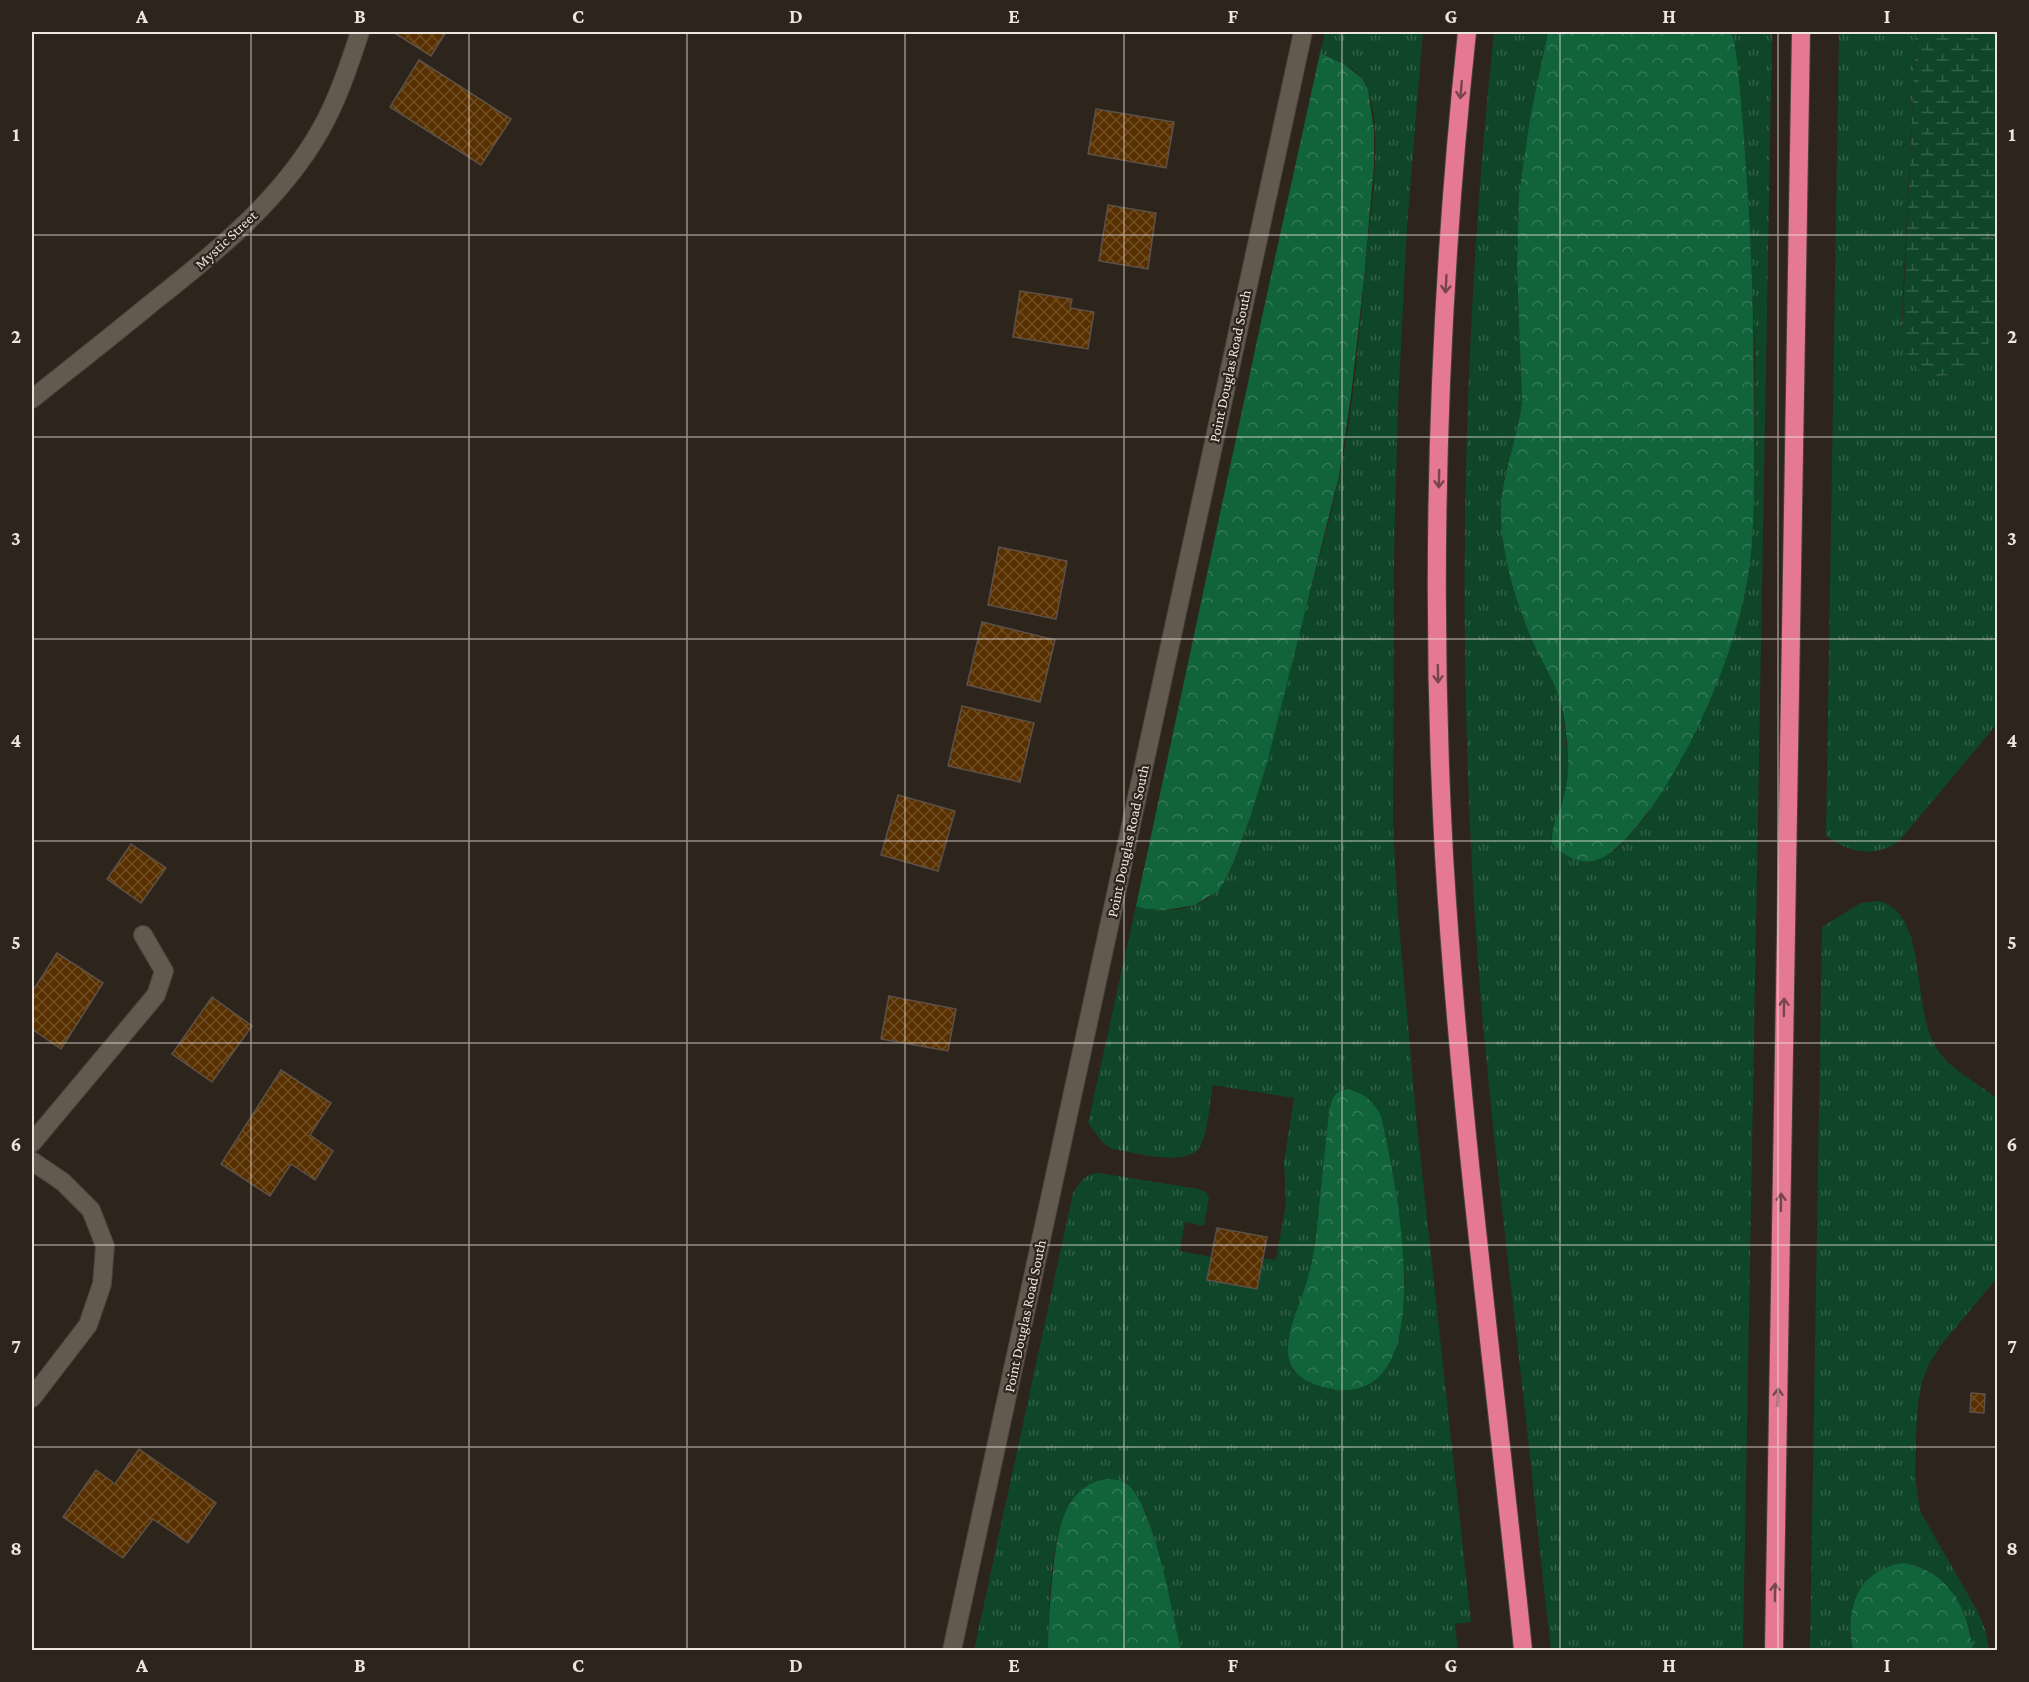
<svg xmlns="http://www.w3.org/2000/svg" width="2029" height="1682" font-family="'Crimson Pro',serif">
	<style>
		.grass { fill: url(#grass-tufts); fill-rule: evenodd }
		.forest { fill: url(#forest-crowns) }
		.wetland { fill: url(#wetland-marsh) }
		.building { fill: url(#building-cross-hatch); stroke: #5c5148; stroke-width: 1.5 }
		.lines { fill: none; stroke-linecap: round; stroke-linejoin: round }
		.minor-casing { stroke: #49413a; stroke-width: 20 }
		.highway-casing { stroke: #49413a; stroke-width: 20 }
		.minor { stroke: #63594f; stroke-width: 18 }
		.highway { stroke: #e57991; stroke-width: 18 }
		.oneway { stroke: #77464b }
		.grid { fill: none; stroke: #ece5e0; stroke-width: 1.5; stroke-opacity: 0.55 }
		.labels { text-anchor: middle; stroke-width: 4.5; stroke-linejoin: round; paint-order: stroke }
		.street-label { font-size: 15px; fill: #ece5e0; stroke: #2d241c }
		.neatline { fill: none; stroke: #ece5e0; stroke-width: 2 }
		.grid-label { font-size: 20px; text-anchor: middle; font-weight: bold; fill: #ece5e0 }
	</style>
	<defs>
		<pattern id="grass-tufts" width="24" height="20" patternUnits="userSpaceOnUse" patternTransform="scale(1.5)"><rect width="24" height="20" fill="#0f4629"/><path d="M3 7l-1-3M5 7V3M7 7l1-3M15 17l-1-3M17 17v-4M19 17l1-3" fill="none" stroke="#326148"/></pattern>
		<pattern id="forest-crowns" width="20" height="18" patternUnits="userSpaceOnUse" patternTransform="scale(1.5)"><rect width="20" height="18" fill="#11633a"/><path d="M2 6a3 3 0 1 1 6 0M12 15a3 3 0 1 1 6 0" fill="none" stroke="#347956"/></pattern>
		<pattern id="wetland-marsh" width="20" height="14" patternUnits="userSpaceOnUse" patternTransform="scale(1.5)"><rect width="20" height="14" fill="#0f4629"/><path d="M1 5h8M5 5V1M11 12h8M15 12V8" fill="none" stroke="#326148"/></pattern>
		<pattern id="building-cross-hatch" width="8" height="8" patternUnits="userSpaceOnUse" patternTransform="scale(1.5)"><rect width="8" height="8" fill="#583000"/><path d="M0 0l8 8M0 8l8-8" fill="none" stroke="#704e25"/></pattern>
	</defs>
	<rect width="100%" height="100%" fill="#2d241c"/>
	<g class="grass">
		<path d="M1325 32H1423L1407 226 1398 406 1394 553 1393 825 1398 914 1417 1126 1471 1622 1455 1624 1458 1650H1181L1154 1537 1145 1509 1107 1479C1045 1487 1050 1603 1048 1650H974L1073 1193C1080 1182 1086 1173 1099 1173L1199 1189 1206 1192 1209 1197 1204 1226 1185 1222 1180 1251 1212 1257 1208 1280 1257 1289 1263 1258 1276 1260 1286 1203 1284 1162 1294 1098 1213 1085C1210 1101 1208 1132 1201 1145 1189 1169 1134 1152 1112 1149L1103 1143 1088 1123 1136 906C1161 913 1197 912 1216 892 1227 881 1233 864 1239 850 1263 783 1279 714 1296 645 1310 588 1328 531 1340 474 1355 400 1360 324 1367 249 1372 204 1383 129 1367 86 1361 69 1336 60 1320 53ZM1354 1091 1374 1104 1381 1116 1393 1175 1405 1279 1400 1332 1389 1362 1379 1375 1354 1388 1346 1389 1329 1388 1311 1383 1293 1371 1289 1362 1293 1324 1313 1264 1329 1111Z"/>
		<path d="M1494 32H1548L1530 118 1519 195 1517 267 1522 403 1520 418 1505 475 1502 495 1501 519 1504 547 1520 609 1531 637 1553 681 1560 698 1563 717 1569 767 1567 786 1563 803 1551 835 1552 844 1615 851 1645 818 1702 718 1732 641 1743 603 1748 574 1752 537 1754 474 1755 348 1745 153 1739 74 1732 32H1772L1743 1650H1551L1549 1633C1539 1547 1531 1461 1521 1376 1503 1213 1482 1050 1473 886 1457 602 1464 314 1494 32Z"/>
		<path d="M1839 32H1916L1902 313V333L1908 357 1949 375 1966 364 1997 334V724L1899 841C1874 859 1849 852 1826 836Z"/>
		<path d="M1879 901C1929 913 1911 1010 1937 1049 1952 1072 1978 1082 1997 1099V1278L1941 1345 1929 1364 1922 1382 1918 1404 1916 1439 1915 1477 1920 1511 1978 1612 1985 1629 1989 1650H1973L1970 1630 1931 1572 1918 1566 1905 1563 1850 1635 1853 1650H1810L1822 927 1861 903Z"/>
	</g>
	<g class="forest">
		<path d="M1548 32H1732C1739 62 1740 93 1743 124 1746 170 1750 217 1751 263 1754 324 1754 384 1754 444 1754 497 1755 550 1743 602 1732 649 1713 697 1691 741 1673 774 1656 806 1630 834 1605 862 1584 874 1552 844 1550 827 1559 816 1563 800 1569 781 1569 762 1567 742 1565 727 1564 711 1559 697 1552 675 1538 656 1530 635 1515 598 1503 559 1501 520 1499 480 1517 442 1522 403L1517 267 1519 195 1530 118Z"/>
		<path d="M1320 53 1344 64 1362 78 1368 89 1374 131V165L1364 279 1351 396 1339 476 1267 763 1250 818 1233 864 1223 884 1218 891 1195 905 1166 910 1146 909 1136 906 1264 308Z"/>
		<path d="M1348 1089C1363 1093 1375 1102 1381 1116 1394 1174 1449 1420 1323 1387 1309 1383 1293 1376 1289 1360 1284 1338 1297 1311 1304 1290 1315 1260 1317 1228 1320 1197 1323 1168 1326 1139 1329 1111 1332 1099 1334 1091 1348 1089Z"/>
		<path d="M1107 1479C1115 1479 1123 1480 1129 1486 1155 1510 1172 1613 1181 1650H1048C1048 1627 1050 1604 1052 1580 1056 1543 1060 1485 1107 1479Z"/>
		<path d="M1905 1563C1950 1572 1967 1609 1973 1650H1853C1844 1610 1858 1568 1905 1563Z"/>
	</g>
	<path class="wetland" d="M1916 32H1997V334C1980 352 1956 384 1928 374 1909 367 1906 351 1902 333Z"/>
	<g class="building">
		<path d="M393 32H446L431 56Z"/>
		<path d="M419 60 511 119 481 165 390 107Z"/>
		<path d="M1096 109 1174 122 1166 168 1088 154Z"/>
		<path d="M1108 205 1156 213 1148 269 1099 261Z"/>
		<path d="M1020 291 1072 299 1070 308 1094 312 1088 349 1013 337Z"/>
		<path d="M999 547 1067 561 1056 619 988 605Z"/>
		<path d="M982 622 1055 640 1040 702 967 685Z"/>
		<path d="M962 706 1034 723 1020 782 948 766Z"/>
		<path d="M898 795 955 811 938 871 881 855Z"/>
		<path d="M131 844 166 868 141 903 107 879Z"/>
		<path d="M57 953 103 983 61 1049 32 1029V992Z"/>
		<path d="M889 996 956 1009 948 1051 881 1039Z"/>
		<path d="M212 997 252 1026 212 1082 172 1054Z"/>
		<path d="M281 1070 331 1103 310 1135 333 1151 315 1180 291 1164 270 1196 221 1164Z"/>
		<path d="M1217 1228 1267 1237 1257 1289 1207 1280Z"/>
		<path d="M1971 1393 1985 1394 1984 1413 1970 1412Z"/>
		<path d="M139 1449 216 1503 188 1543 153 1519 123 1558 63 1517 96 1470 115 1484Z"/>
	</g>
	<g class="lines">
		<defs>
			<g id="minor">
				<path d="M32 399C72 367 113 335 153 302 214 254 282 199 321 129 338 99 349 65 360 32"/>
				<path d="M32 1143 156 995 164 971 143 935"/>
				<path d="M32 1161 63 1182 91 1210 105 1246 102 1284 88 1325 32 1398"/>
				<path d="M952 1650 1303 32"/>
			</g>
			<g id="highway">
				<path d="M1467 32C1438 304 1429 581 1444 855 1460 1121 1496 1385 1523 1650"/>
				<path d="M1774 1650 1801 32"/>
			</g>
		</defs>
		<use href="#minor" class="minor-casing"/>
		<use href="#highway" class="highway-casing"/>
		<use href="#minor" class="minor"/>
		<use href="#highway" class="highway"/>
	</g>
	<defs><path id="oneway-shaft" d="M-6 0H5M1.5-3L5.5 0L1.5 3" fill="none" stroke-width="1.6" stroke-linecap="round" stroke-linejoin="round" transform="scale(1.5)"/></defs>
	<g class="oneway">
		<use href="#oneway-shaft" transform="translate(1461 90) rotate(95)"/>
		<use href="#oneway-shaft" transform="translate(1446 284) rotate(93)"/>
		<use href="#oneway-shaft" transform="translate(1439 479) rotate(91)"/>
		<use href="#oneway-shaft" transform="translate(1438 674) rotate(89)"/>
		<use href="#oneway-shaft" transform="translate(1784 1007) rotate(-89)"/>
		<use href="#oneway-shaft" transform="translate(1781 1202) rotate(-89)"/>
		<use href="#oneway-shaft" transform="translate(1778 1397) rotate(-89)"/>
		<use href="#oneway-shaft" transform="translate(1775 1592) rotate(-89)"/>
	</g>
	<path class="grid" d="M251 32V1650M469 32V1650M687 32V1650M905 32V1650M1124 32V1650M1342 32V1650M1560 32V1650M1778 32V1650M32 235H1998M32 437H1998M32 639H1998M32 841H1998M32 1043H1998M32 1245H1998M32 1447H1998"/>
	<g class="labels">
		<g class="street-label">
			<text transform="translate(226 240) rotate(-43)" y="5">Mystic Street</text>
			<text transform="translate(1230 366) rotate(-78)" y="5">Point Douglas Road South</text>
			<text transform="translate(1128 841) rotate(-78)" y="5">Point Douglas Road South</text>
			<text transform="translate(1025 1316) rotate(-78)" y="5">Point Douglas Road South</text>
		</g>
	</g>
	<rect width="2029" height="1682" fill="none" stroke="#2d241c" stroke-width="66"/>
	<rect x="33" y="33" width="1963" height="1616" class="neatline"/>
	<g class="grid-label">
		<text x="142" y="23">A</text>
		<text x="360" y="23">B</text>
		<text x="578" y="23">C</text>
		<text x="796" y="23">D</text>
		<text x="1014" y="23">E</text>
		<text x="1233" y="23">F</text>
		<text x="1451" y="23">G</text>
		<text x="1669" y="23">H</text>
		<text x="1887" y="23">I</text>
		<text x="16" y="141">1</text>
		<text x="2012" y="141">1</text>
		<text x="16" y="343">2</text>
		<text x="2012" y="343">2</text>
		<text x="16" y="545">3</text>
		<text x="2012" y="545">3</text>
		<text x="16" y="747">4</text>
		<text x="2012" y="747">4</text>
		<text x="16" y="949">5</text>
		<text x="2012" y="949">5</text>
		<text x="16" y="1151">6</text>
		<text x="2012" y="1151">6</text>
		<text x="16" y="1353">7</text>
		<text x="2012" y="1353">7</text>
		<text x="16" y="1555">8</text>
		<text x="2012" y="1555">8</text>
		<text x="142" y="1672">A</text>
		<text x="360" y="1672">B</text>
		<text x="578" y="1672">C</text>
		<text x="796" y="1672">D</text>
		<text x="1014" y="1672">E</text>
		<text x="1233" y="1672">F</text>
		<text x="1451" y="1672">G</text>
		<text x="1669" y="1672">H</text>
		<text x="1887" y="1672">I</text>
	</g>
</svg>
